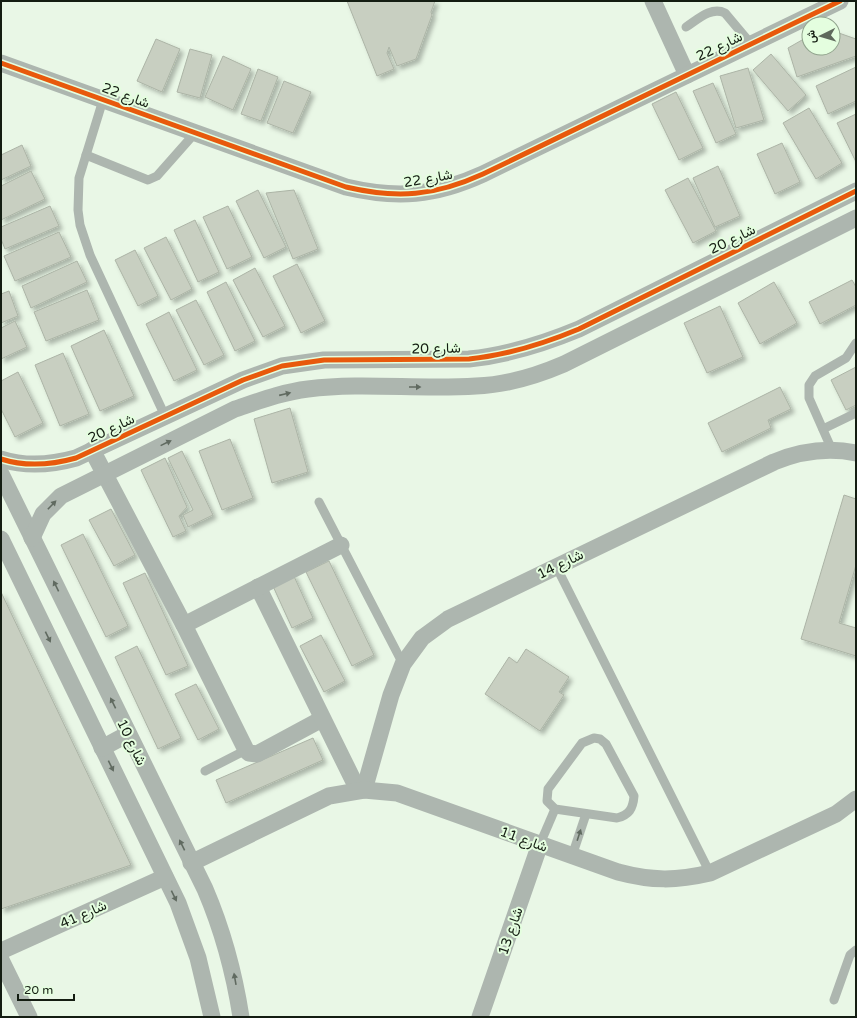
<svg xmlns="http://www.w3.org/2000/svg" width="857" height="1018" font-family="'Varela Round',Vazirmatn,sans-serif">
	<style>
		.building { fill: #c8cfc1; stroke: #acb4a6; filter: url(#shadow) }
		.lines { fill: none; stroke-linecap: round; stroke-linejoin: round }
		.service { stroke: #adb6af; stroke-width: 9 }
		.minor { stroke: #adb6af; stroke-width: 17 }
		.cycleway-casing { stroke: #e4fedf; stroke-width: 8 }
		.cycleway { stroke: #e8590c; stroke-width: 5 }
		.oneway { fill: #606a60 }
		.labels { text-anchor: middle; stroke-width: 4; stroke-linejoin: round; paint-order: stroke }
		.street-label { font-size: 14px; fill: #141d12; stroke: #e4fedf }
	</style>
	<defs>
		<filter id="shadow"><feDropShadow dx="3.5" dy="3.5" stdDeviation="2" flood-color="#0004"/></filter>
	</defs>
	<rect width="100%" height="100%" fill="#e9f7e6"/>
	<g class="building">
		<path d="M347 1H435L431 12 432 15 416 59 397 66 389 47 387 53 394 69 377 76Z"/>
		<path d="M833 31 856 39V56L797 77 788 48 809 36V48H833Z"/>
		<path d="M156 39 180 49 162 92 137 81Z"/>
		<path d="M190 49 212 55 200 98 177 92Z"/>
		<path d="M771 54 806 95 788 111 753 70Z"/>
		<path d="M223 56 251 69 233 110 205 97Z"/>
		<path d="M856 67V101L828 114 816 86Z"/>
		<path d="M748 68 764 120 736 128 720 76Z"/>
		<path d="M258 69 278 77 261 121 241 114Z"/>
		<path d="M284 81 311 92 293 133 267 123Z"/>
		<path d="M713 83 736 134 716 143 693 91Z"/>
		<path d="M676 92 703 148 679 160 652 104Z"/>
		<path d="M809 108 842 163 816 179 783 123Z"/>
		<path d="M856 114V162L837 123Z"/>
		<path d="M782 143 800 182 775 194 757 154Z"/>
		<path d="M22 145 31 166 1 180V155Z"/>
		<path d="M718 166 740 216 715 227 693 178Z"/>
		<path d="M31 171 45 199 1 220V186Z"/>
		<path d="M688 178 716 231 693 243 665 190Z"/>
		<path d="M258 190 286 247 264 258 236 201Z"/>
		<path d="M294 190 318 249 293 259 266 193Z"/>
		<path d="M50 206 59 226 5 249 1 239V227Z"/>
		<path d="M228 206 252 257 227 269 203 217Z"/>
		<path d="M195 220 219 272 198 282 174 230Z"/>
		<path d="M59 232 71 257 15 281 4 256Z"/>
		<path d="M166 237 192 289 171 300 144 248Z"/>
		<path d="M135 250 158 296 138 306 115 260Z"/>
		<path d="M77 261 87 282 31 308 22 286Z"/>
		<path d="M297 264 325 321 301 333 273 276Z"/>
		<path d="M255 268 285 326 263 337 233 280Z"/>
		<path d="M852 280 856 287V305L820 324 809 302Z"/>
		<path d="M226 282 255 341 235 351 207 292Z"/>
		<path d="M774 282 797 323 760 344 738 303Z"/>
		<path d="M87 290 99 320 46 341 34 312Z"/>
		<path d="M9 291 18 316 1 323V294Z"/>
		<path d="M196 300 224 355 204 365 176 310Z"/>
		<path d="M720 306 743 357 707 373 684 323Z"/>
		<path d="M169 312 197 370 174 381 146 324Z"/>
		<path d="M15 321 27 347 1 359V328Z"/>
		<path d="M104 330 134 396 100 411 71 346Z"/>
		<path d="M63 353 89 414 60 426 35 365Z"/>
		<path d="M856 367V405L846 410 831 380Z"/>
		<path d="M18 372 43 423 15 437 1 409V381Z"/>
		<path d="M780 387 791 409 768 420 771 428 722 452 708 423Z"/>
		<path d="M290 408 308 472 272 483 254 419Z"/>
		<path d="M230 439 253 498 222 510 199 451Z"/>
		<path d="M182 451 213 515 188 527 183 515 193 510 168 458Z"/>
		<path d="M165 458 187 507 179 516 186 531 173 537 141 470Z"/>
		<path d="M844 495 856 499V565L839 623 856 628V656L801 639Z"/>
		<path d="M111 509 135 555 114 566 89 520Z"/>
		<path d="M83 534 128 626 106 637 61 545Z"/>
		<path d="M329 561 374 655 352 666 306 572Z"/>
		<path d="M145 573 188 666 166 675 123 583Z"/>
		<path d="M293 574 313 618 292 628 272 584Z"/>
		<path d="M1 592 131 865 1 909Z"/>
		<path d="M321 635 345 681 324 692 300 646Z"/>
		<path d="M137 646 181 738 158 749 115 657Z"/>
		<path d="M526 649 569 677 559 692 564 695 540 731 485 694 509 657 517 663Z"/>
		<path d="M196 684 219 729 198 740 175 694Z"/>
		<path d="M313 738 323 760 226 803 216 780Z"/>
	</g>
	<g class="lines">
		<g class="service">
			<path d="M686 27C697 20 711 6 725 13L751 44"/>
			<path d="M103 100 79 178 78 210 80 225 90 255 165 416"/>
			<path d="M86 155 148 180 157 176 195 133"/>
			<path d="M823 429 856 413"/>
			<path d="M832 450 809 398V385L815 376 846 358 856 343"/>
			<path d="M319 502 403 664"/>
			<path d="M556 566 710 873"/>
			<path d="M594 738 600 739 606 744 634 796C633 809 629 815 617 818L555 809 547 801 548 789 582 743Z"/>
			<path d="M205 771 246 750"/>
			<path d="M540 844 555 809"/>
			<path d="M572 856 586 814"/>
			<path d="M834 1000 850 955 856 950"/>
		</g>
		<g class="minor">
			<path d="M653 1 687 75"/>
			<path d="M1 63 346 187C397 199 435 196 483 174L840 1"/>
			<path d="M92 450 184 625 246 750 249 753 257 754 322 719"/>
			<path d="M1 459C26 467 51 465 76 458L243 380 282 366 324 360 469 359C508 355 543 344 579 329L856 191"/>
			<path d="M1 474 205 889C223 931 234 972 241 1017"/>
			<path d="M32 538 43 514 61 496 235 409C259 401 283 392 308 389 364 382 420 390 476 386 507 385 536 376 564 364L856 218"/>
			<path d="M1 539 178 903 198 958 212 1017"/>
			<path d="M258 587 358 790"/>
			<path d="M184 625 341 545"/>
			<path d="M102 748 128 734"/>
			<path d="M364 790 391 695 403 664 422 638 448 619 774 462C801 451 827 447 856 453"/>
			<path d="M191 863 329 796 364 790 397 793 618 872C652 881 676 881 710 873L836 814 856 799"/>
			<path d="M1 951 165 877"/>
			<path d="M1 960 29 1017"/>
			<path d="M480 1017 540 844"/>
		</g>
		<defs>
			<g id="cycleway">
				<path d="M1 63 346 187C397 199 435 196 483 174L840 1"/>
				<path d="M1 459C26 467 51 465 76 458L243 380 282 366 324 360 469 359C508 355 543 344 579 329L856 191"/>
			</g>
		</defs>
		<use href="#cycleway" class="cycleway-casing"/>
		<use href="#cycleway" class="cycleway"/>
	</g>
	<defs><path id="oneway-solid" d="M-6-.8H1V-3.2L6.5 0L1 3.2V.8H-6Z"/></defs>
	<g class="oneway">
		<use href="#oneway-solid" transform="translate(415 387)"/>
		<use href="#oneway-solid" transform="translate(285 394) rotate(-13)"/>
		<use href="#oneway-solid" transform="translate(166 443) rotate(-26)"/>
		<use href="#oneway-solid" transform="translate(52 505) rotate(-46)"/>
		<use href="#oneway-solid" transform="translate(56 586) rotate(-116)"/>
		<use href="#oneway-solid" transform="translate(48 637) rotate(64)"/>
		<use href="#oneway-solid" transform="translate(113 703) rotate(-116)"/>
		<use href="#oneway-solid" transform="translate(111 766) rotate(64)"/>
		<use href="#oneway-solid" transform="translate(579 835) rotate(-72)"/>
		<use href="#oneway-solid" transform="translate(182 845) rotate(-116)"/>
		<use href="#oneway-solid" transform="translate(174 896) rotate(64)"/>
		<use href="#oneway-solid" transform="translate(235 979) rotate(-100)"/>
	</g>
	<g class="labels">
		<g class="street-label">
			<text transform="translate(719 46) rotate(-26)" y="5">شارع 22</text>
			<text transform="translate(126 95) rotate(20)" y="5">شارع 22</text>
			<text transform="translate(428 178) rotate(-10)" y="5">شارع 22</text>
			<text transform="translate(732 239) rotate(-26)" y="5">شارع 20</text>
			<text transform="translate(436 348) rotate(-1)" y="5">شارع 20</text>
			<text transform="translate(111 428) rotate(-25)" y="5">شارع 20</text>
			<text transform="translate(560 564) rotate(-26)" y="5">شارع 14</text>
			<text transform="translate(132 742) rotate(64)" y="5">شارع 10</text>
			<text transform="translate(524 839) rotate(20)" y="5">شارع 11</text>
			<text transform="translate(83 914) rotate(-24)" y="5">شارع 41</text>
			<text transform="translate(510 931) rotate(-71)" y="5">شارع 13</text>
		</g>
	</g>
	<rect width="857" height="1018" fill="none" stroke="#141d12" stroke-width="4"/>
	<g transform="translate(821 36) rotate(265)"><circle r="19" fill="#e4fedf" stroke="#91a48d"/>
	<path d="M0-3L7 15L0 10L-7 15Z" fill="#5f695c"/>
	<text y="-6" font-size="11" font-weight="bold" text-anchor="middle" fill="#141d12">ش</text>
	</g>
	<path d="M18 994v6h56v-6" fill="none" stroke="#141d12" stroke-width="2"/>
	<text x="24" y="994" font-size="12" fill="#141d12" stroke="#e4fedf" stroke-width="3" paint-order="stroke">20 m</text>
</svg>
